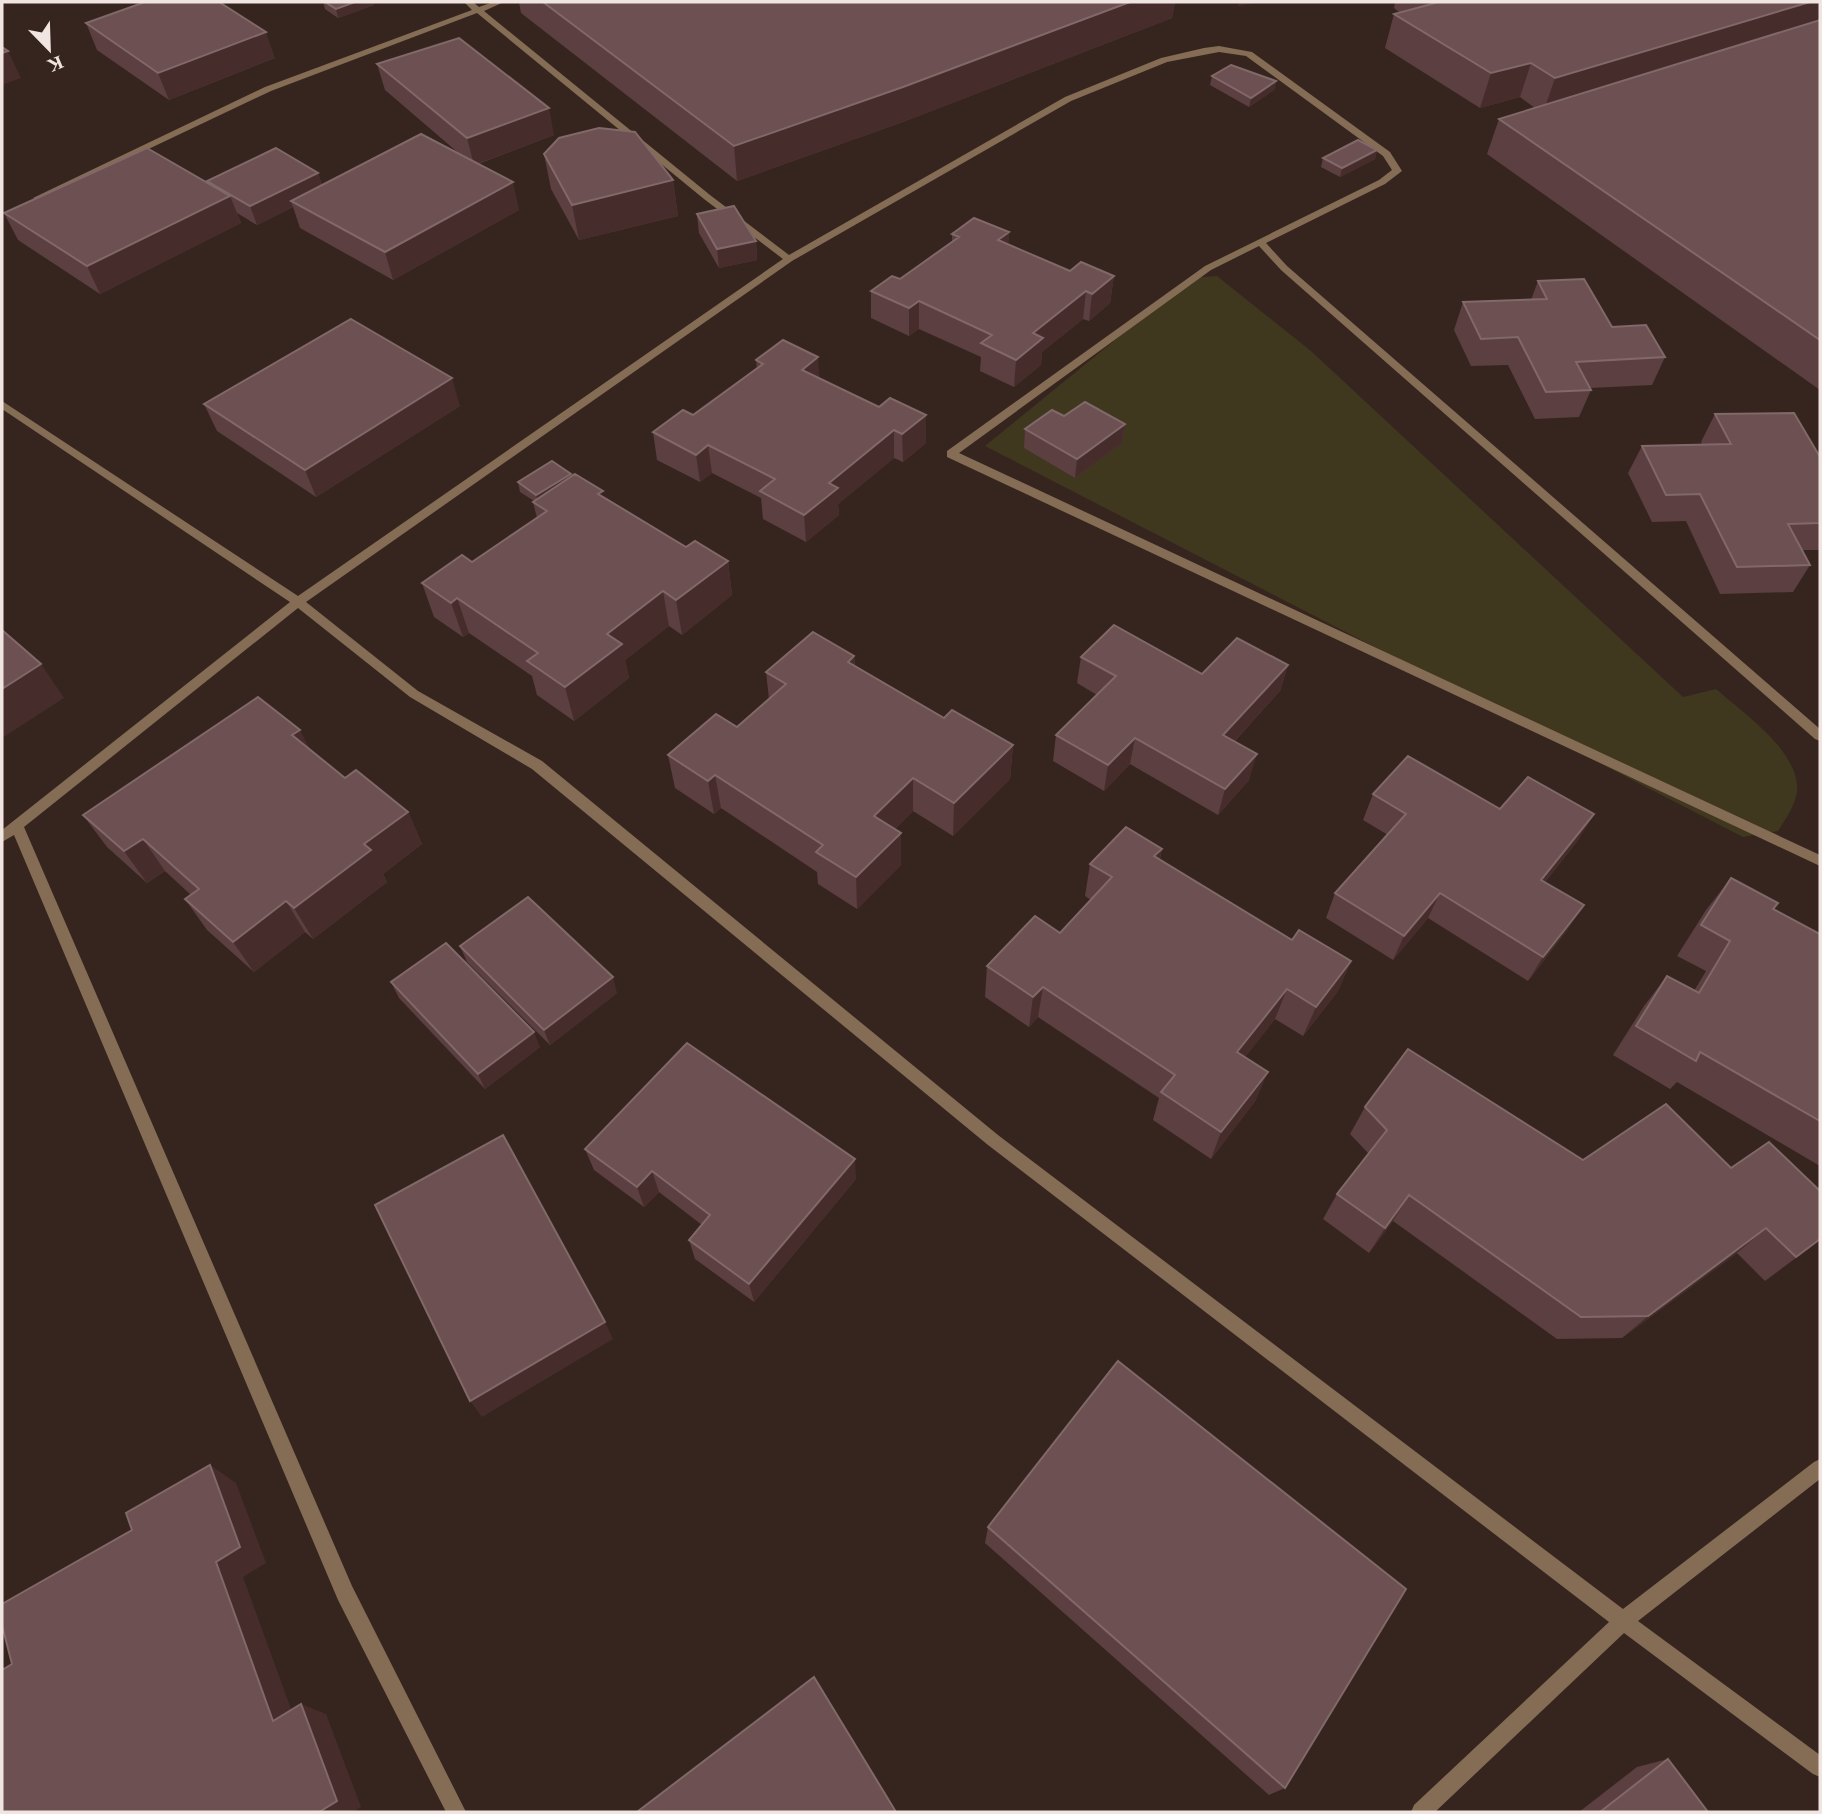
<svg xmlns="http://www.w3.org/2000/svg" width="1822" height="1814" font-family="'Times New Roman',serif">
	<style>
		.green { fill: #3f371e }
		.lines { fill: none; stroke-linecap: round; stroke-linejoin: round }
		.minor { fill: #856c54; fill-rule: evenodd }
		.wall { fill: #5c3f41 }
		.shaded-wall { fill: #462d2c }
		.building { fill: #6c5052; stroke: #816869; stroke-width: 2 }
	</style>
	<rect width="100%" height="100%" fill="#36251f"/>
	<path class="green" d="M1217 276 1311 351 1683 697 1716 689C1743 713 1801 752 1797 792 1795 806 1785 820 1778 831L1743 837 985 446 1191 278Z"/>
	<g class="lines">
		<path class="minor" d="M464 2H473L479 7 493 2H504L484 11 710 195 789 255 1065 97 1161 58 1204 48 1219 46 1252 52 1390 152 1402 171 1385 184 1266 243 1287 266 1820 729V741L1815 739 1281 270 1259 246 1211 270 959 453 1820 855V866L947 457V451L1205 266 1379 180 1392 170 1383 156 1246 56 1219 52 1167 62 1071 101 792 261 306 602 418 691 542 761 998 1135 1623 1609 1814 1462 1820 1459V1479L1638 1621 1820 1755V1777L1813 1774 1624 1633 1435 1812H1411L1414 1805 1609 1622 988 1145 532 769 410 697 298 608 24 827 352 1586 466 1812H446L338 1600 14 835 2 842V830L290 602 2 409V401L298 596 783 259 704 199 477 13 271 91 41 200 33 198 265 87 472 10Z"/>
	</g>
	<g class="wall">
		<path d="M323 2H373L374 5 338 18 325 9Z"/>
		<path d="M519 2H1175L1172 18 903 122 737 181 521 13Z"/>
		<path d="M1395 2H1820V390L1487 154 1499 119 1535 108 1520 97 1480 108 1385 48 1394 14 1399 12 1394 8Z"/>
		<path d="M86 23 275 58 169 100 97 50Z"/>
		<path d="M377 64 554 135 478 164 519 210 393 280 300 228 293 207 257 225 237 213 241 223 100 294 18 240 4 213 208 183 207 181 318 173 322 185 462 156 385 90Z"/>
		<path d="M1212 76 1276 81 1274 90 1249 107 1210 85Z"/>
		<path d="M1377 150 1375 159 1340 177 1321 167 1323 158Z"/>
		<path d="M544 154 673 180 678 216 579 240 551 189Z"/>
		<path d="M697 214 756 241 757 260 719 268 699 233Z"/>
		<path d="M1009 232 1008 245 1070 271 1114 276 1110 303 1089 321 1083 319 1042 352 1041 365 1014 387 980 371 981 357 919 329 909 336 871 318V291L900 279 952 242V234Z"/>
		<path d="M1538 281 1612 327 1665 357 1652 385 1590 388 1591 390 1579 417 1535 419 1508 365 1471 366 1454 330 1463 302 1531 300Z"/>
		<path d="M756 360 820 378 879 407 926 415V443L903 462 894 458 838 504 839 515 806 542 763 519 761 498 712 473 700 482 657 460 653 432 693 415 757 369Z"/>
		<path d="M204 404 460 406 316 497 217 431Z"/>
		<path d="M1715 414 1820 457V550H1802L1810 565 1793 592 1720 594 1686 521 1652 522 1628 473 1642 446 1702 444 1701 442Z"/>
		<path d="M1064 416 1125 424 1122 443 1075 478 1024 448 1025 429Z"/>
		<path d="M571 476 686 547 728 561 732 595 682 635 669 626 625 660 629 678 574 721 537 695 532 676 469 633 463 637 434 617 422 583 472 562 537 518 533 502 534 501 520 492 518 482Z"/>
		<path d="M854 656 855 666 944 718 1013 745 1010 779 953 836 913 811 895 829 901 865 857 909 818 884 817 872 721 808 714 814 675 788 668 755 737 727 769 699 766 672Z"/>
		<path d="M1081 657 1202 674 1288 665 1280 691 1234 742 1249 780 1218 815 1130 764 1104 791 1053 761 1056 735 1097 695 1077 683Z"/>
		<path d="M310 750 345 778 408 812 422 844 383 874 387 882 313 939 305 932 254 972 207 930 185 899 191 895 165 871 147 883 107 847 83 815Z"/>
		<path d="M1373 794 1500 809 1579 839 1545 882 1568 929 1528 981 1428 918 1393 960 1326 918 1335 893 1388 835 1363 820Z"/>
		<path d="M1162 849 1160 859 1292 940 1351 961 1338 991 1303 1036 1275 1019 1245 1057 1256 1100 1211 1159 1153 1120 1159 1098 1038 1017 1029 1027 985 997 987 966 1060 933 1091 900 1085 896 1090 864Z"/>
		<path d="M1731 878 1773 909 1820 934V1166L1677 1082 1670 1089 1613 1055 1644 1006 1667 976 1694 991 1706 971 1677 956 1706 910Z"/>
		<path d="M460 946 617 993 550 1045 467 962Z"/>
		<path d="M391 982 540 1047 485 1089 399 998Z"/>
		<path d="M1365 1107 1583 1160 1731 1168 1820 1191V1240L1765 1281 1737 1253 1622 1338 1557 1339 1393 1221 1369 1253 1323 1219 1337 1194 1369 1154 1350 1134Z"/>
		<path d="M585 1149 856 1179 754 1302 695 1259 689 1240 702 1225 659 1192 644 1207 594 1170Z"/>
		<path d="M988 1527 1285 1788 1269 1795 985 1543Z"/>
		<path d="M1668 1759 1708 1812H1579L1637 1767Z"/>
	</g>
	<g class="shaded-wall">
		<path d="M355 2H373L374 5 338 18 336 9Z"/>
		<path d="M1130 2H1175L1172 18 903 122 737 181 734 146Z"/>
		<path d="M1239 2H1260L1238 6Z"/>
		<path d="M1810 2H1820V28L1543 113 1555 78Z"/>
		<path d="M266 32 275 58 169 100 158 73Z"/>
		<path d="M8 51 21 78 2 85V53Z"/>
		<path d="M1531 63 1520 97 1480 108 1491 73Z"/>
		<path d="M1276 81 1274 90 1249 107 1251 98Z"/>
		<path d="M549 108 554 135 474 165 467 138Z"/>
		<path d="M1377 150 1375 159 1340 177 1342 168Z"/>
		<path d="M318 173 324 191 291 201 293 207 257 225 250 206Z"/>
		<path d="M673 180 678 216 579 240 572 205Z"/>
		<path d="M513 182 519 210 393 280 385 252Z"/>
		<path d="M230 196 241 223 100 294 87 266Z"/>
		<path d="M1009 232 1007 260 998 240Z"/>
		<path d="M756 241 757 260 719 268 717 249Z"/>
		<path d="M1114 276 1110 303 1089 321 1092 294Z"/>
		<path d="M1086 291 1083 319 1042 352 1041 365 1014 387 1016 360 1033 333Z"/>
		<path d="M919 301V329L909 336V308Z"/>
		<path d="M818 357 820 385 802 370Z"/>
		<path d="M452 378 460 406 316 497 305 470Z"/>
		<path d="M926 415V443L903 462 902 434Z"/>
		<path d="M1125 424 1122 443 1075 478 1077 459Z"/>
		<path d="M894 430V458L838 504 839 515 806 542 804 515 829 483Z"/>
		<path d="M708 445 712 473 700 482 696 455Z"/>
		<path d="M571 474 573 484 539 505 536 495Z"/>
		<path d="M728 561 732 595 682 635 676 600Z"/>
		<path d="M663 591 669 626 625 660 629 678 574 721 565 687 607 634Z"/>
		<path d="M457 598 469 633 463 637 451 603Z"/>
		<path d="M854 656 856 690 848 662Z"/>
		<path d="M41 664 64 698 2 738V689Z"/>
		<path d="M1288 665 1280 691 1216 761 1223 735Z"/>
		<path d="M300 730 317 763 292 735Z"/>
		<path d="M1135 738 1130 764 1104 791 1108 765Z"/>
		<path d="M1013 745 1010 779 953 836 954 803Z"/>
		<path d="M1257 754 1249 780 1218 815 1225 789Z"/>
		<path d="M715 775 721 808 714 814 708 781Z"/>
		<path d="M913 778V811L875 849 874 816Z"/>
		<path d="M408 812 422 844 383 874 387 882 313 939 294 908 364 844Z"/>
		<path d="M1594 814 1579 839 1527 904 1541 880Z"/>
		<path d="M901 833V865L857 909 856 877Z"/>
		<path d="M143 839 165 871 147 883 124 851Z"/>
		<path d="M1162 849 1155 881 1154 856Z"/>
		<path d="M1440 893 1428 918 1393 960 1404 936Z"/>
		<path d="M286 901 305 932 254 972 233 942Z"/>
		<path d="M1584 905 1568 929 1528 981 1543 957Z"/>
		<path d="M1351 961 1338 991 1303 1036 1316 1007Z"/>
		<path d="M613 977 617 993 550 1045 544 1030Z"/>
		<path d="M1043 987 1038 1017 1029 1027 1033 997Z"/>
		<path d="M1287 989 1275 1019 1227 1081 1237 1052Z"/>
		<path d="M534 1032 540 1047 485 1089 478 1074Z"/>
		<path d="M1268 1072 1256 1100 1211 1159 1221 1132Z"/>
		<path d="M855 1159 856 1179 754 1302 749 1284Z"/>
		<path d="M652 1171 659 1192 644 1207 637 1187Z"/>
		<path d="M1409 1195 1393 1221 1369 1253 1385 1228Z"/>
		<path d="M1766 1228 1737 1253 1622 1338 1648 1316Z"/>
		<path d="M605 1322 613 1339 482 1417 470 1401Z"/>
		<path d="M210 1465 236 1483 266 1563 243 1577 299 1731 273 1721 216 1562Z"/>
		<path d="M301 1704 326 1714 361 1807 353 1812H319Z"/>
	</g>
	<g class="building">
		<path d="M145 2H219L266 32 158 73 86 23Z"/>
		<path d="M325 2H355L336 9Z"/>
		<path d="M543 2H1130L903 87 734 146Z"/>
		<path d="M1439 2H1810L1555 78 1531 63 1491 73 1394 14Z"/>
		<path d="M1820 20V340L1499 119Z"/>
		<path d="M459 38 549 108 467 138 377 64Z"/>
		<path d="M2 47 8 51 2 53Z"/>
		<path d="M1231 65 1276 81 1251 98 1212 76Z"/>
		<path d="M599 128 635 132 673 180 572 205 544 154 559 138Z"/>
		<path d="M421 134 513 182 385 252 291 201Z"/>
		<path d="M1358 140 1377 150 1342 168 1323 158Z"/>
		<path d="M147 148 230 196 87 266 4 213Z"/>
		<path d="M276 148 318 173 250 206 207 181Z"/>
		<path d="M734 206 756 241 717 249 697 214Z"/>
		<path d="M974 218 1009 232 998 240 1070 271 1081 262 1114 276 1092 294 1086 291 1033 333 1043 338 1016 360 981 343 992 335 919 301 909 308 871 291 892 276 900 279 959 237 952 234Z"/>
		<path d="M1584 279 1612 327 1646 325 1665 357 1576 362 1591 390 1546 392 1518 337 1481 339 1463 302 1547 299 1538 281Z"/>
		<path d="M351 319 452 378 305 470 204 404Z"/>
		<path d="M783 340 818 357 802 370 879 407 890 398 926 415 902 434 894 430 829 483 838 488 804 515 760 491 775 479 708 445 696 455 653 432 683 410 693 415 763 364 756 360Z"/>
		<path d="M1085 402 1125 424 1077 459 1025 429 1052 410 1064 416Z"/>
		<path d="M1794 413 1820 457V523L1788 524 1810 565 1737 567 1700 494 1666 495 1642 446 1731 444 1715 414Z"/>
		<path d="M552 461 571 474 536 495 518 482Z"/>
		<path d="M575 474 603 491 598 494 686 547 695 541 728 561 676 600 663 591 607 634 622 644 565 687 527 661 538 653 457 598 451 603 422 583 462 555 472 562 547 511 533 502Z"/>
		<path d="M1114 625 1202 674 1237 638 1288 665 1223 735 1257 754 1225 789 1135 738 1108 765 1056 735 1116 676 1081 657Z"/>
		<path d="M2 630 41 664 2 689Z"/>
		<path d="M813 632 854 656 848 662 944 718 952 710 1013 745 954 803 913 778 874 816 901 833 856 877 816 852 823 845 715 775 708 781 668 755 716 714 737 727 786 684 766 672Z"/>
		<path d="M258 697 300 730 292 735 345 778 356 770 408 812 364 844 371 850 294 908 286 901 233 942 185 899 199 889 143 839 124 851 83 815Z"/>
		<path d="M1408 756 1500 809 1528 777 1594 814 1541 880 1584 905 1543 957 1440 893 1404 936 1335 893 1406 814 1373 794Z"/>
		<path d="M1126 827 1162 849 1154 856 1292 940 1299 930 1351 961 1316 1007 1287 989 1237 1052 1268 1072 1221 1132 1161 1092 1175 1075 1043 987 1033 997 987 966 1035 916 1060 933 1112 877 1090 864Z"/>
		<path d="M1731 878 1778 903 1773 909 1820 934V1121L1700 1052 1696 1061 1636 1026 1667 976 1699 993 1730 941 1701 925Z"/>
		<path d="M528 897 613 977 544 1030 460 946Z"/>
		<path d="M446 943 534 1032 478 1074 391 982Z"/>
		<path d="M687 1043 855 1159 749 1284 689 1240 710 1215 652 1171 637 1187 585 1149Z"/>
		<path d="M1408 1049 1583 1160 1666 1104 1731 1168 1769 1142 1820 1191V1239L1796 1257 1766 1228 1648 1316 1581 1317 1409 1195 1385 1228 1337 1194 1387 1130 1365 1107Z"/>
		<path d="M503 1135 605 1322 470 1401 375 1205Z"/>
		<path d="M1118 1361 1406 1589 1285 1788 988 1527Z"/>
		<path d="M210 1465 240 1547 216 1562 273 1721 301 1704 337 1801 319 1812H2V1670L12 1664 2 1625V1604L132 1530 126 1513Z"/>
		<path d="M814 1677 896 1812H637Z"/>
		<path d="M1668 1759 1708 1812H1600Z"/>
	</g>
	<rect width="1822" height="1814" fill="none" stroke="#f0e5e1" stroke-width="7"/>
	<g transform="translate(49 49) rotate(157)" stroke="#36251f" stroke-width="5" paint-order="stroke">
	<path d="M0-5L12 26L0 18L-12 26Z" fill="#f0e5e1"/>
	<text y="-10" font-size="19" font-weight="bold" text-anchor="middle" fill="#f0e5e1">K</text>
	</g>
</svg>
